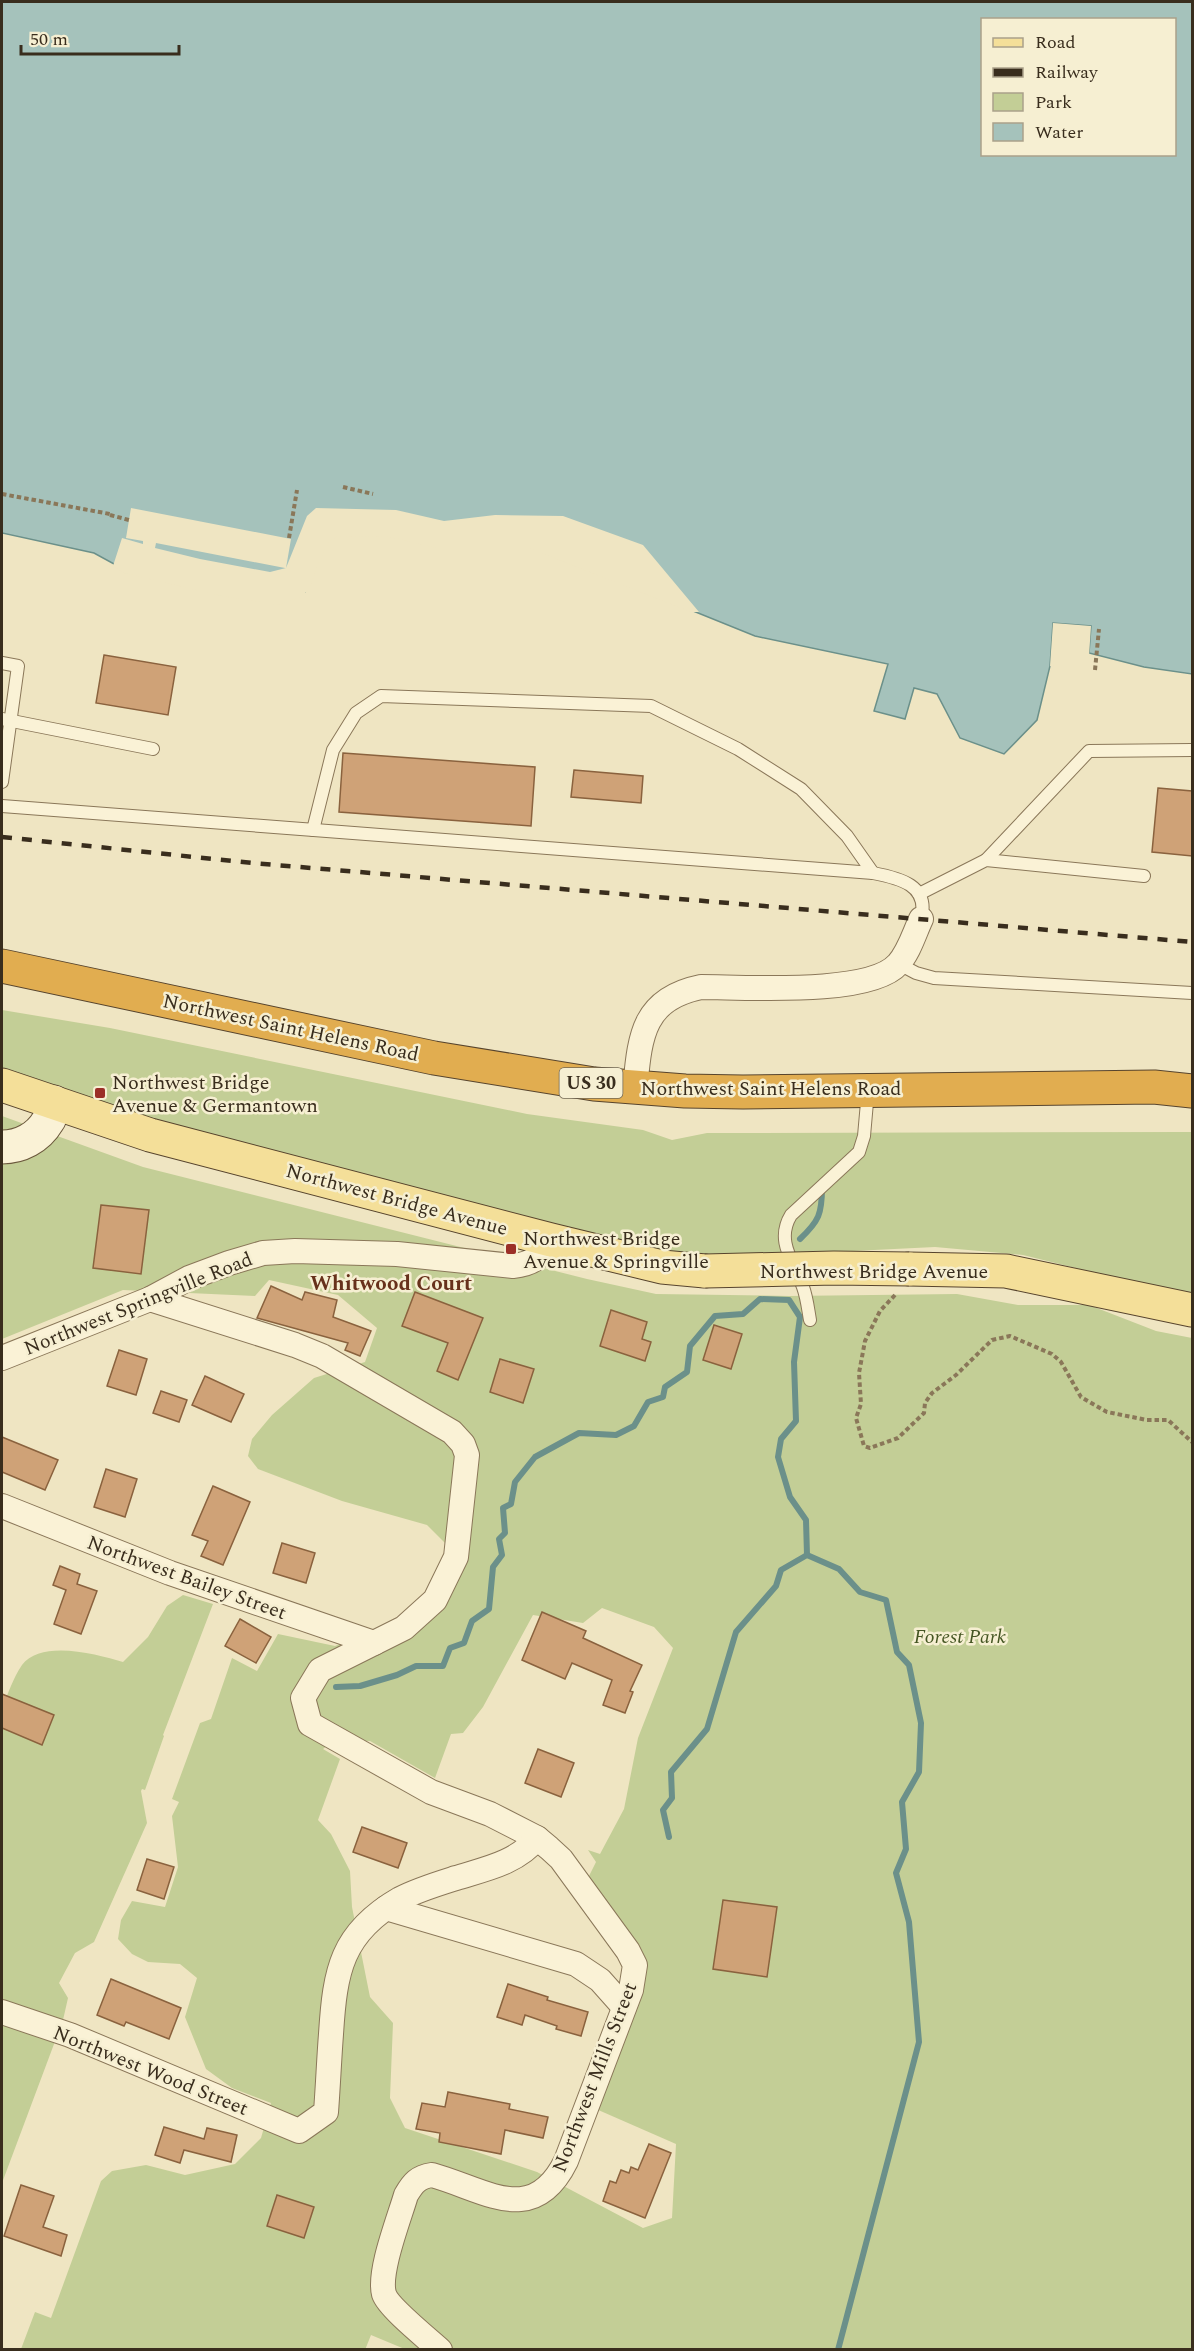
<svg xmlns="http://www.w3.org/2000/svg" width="1194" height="2351" font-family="Spectral,serif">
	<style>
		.green { fill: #c3ce96; fill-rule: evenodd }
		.water { fill: #a5c2bb; stroke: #6b908a; stroke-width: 1.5; fill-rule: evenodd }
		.pier { fill: #efe5c2; fill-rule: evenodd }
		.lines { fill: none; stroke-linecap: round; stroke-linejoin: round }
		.stream { stroke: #6b908a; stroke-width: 6 }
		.building { fill: #cfa277; stroke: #8a623e; stroke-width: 1.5 }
		.lane-casing { stroke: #8a7759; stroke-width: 14 }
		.street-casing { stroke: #8a7759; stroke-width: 26 }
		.secondary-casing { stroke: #6b583c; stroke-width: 35 }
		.primary-casing { stroke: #57442d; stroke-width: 35 }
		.highway-casing { stroke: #57442d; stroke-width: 35 }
		.path { stroke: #8a7759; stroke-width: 4; stroke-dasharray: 4.5 3; stroke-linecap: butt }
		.lane { stroke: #faf2d6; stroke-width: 12 }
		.street { stroke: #faf2d6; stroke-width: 24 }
		.secondary { stroke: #faf2d6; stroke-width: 33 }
		.primary { stroke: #f4df99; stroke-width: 33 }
		.highway { stroke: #e1ad50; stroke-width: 33 }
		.rail { stroke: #392d1d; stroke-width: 4.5; stroke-dasharray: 10 10; stroke-linecap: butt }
		.primary-bridge-casing { stroke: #57442d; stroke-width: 35; stroke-linecap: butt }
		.primary-bridge { stroke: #f4df99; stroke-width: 33 }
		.poi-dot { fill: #9b2f27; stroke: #f6efd2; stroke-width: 2 }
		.labels { text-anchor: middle; stroke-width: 5; stroke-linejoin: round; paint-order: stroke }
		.shield { fill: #f6efd2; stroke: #726753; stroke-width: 1.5 }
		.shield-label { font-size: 18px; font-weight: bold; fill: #392d1d }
		.street-label { font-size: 20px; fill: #392d1d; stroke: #f6efd2 }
		.poi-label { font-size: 20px; fill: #392d1d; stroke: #f6efd2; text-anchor: start }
		.park-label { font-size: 20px; font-style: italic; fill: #455623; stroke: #f6efd2 }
		.neighbourhood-label { font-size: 21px; font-weight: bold; fill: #67311b; stroke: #f6efd2 }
	</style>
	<rect width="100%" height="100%" fill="#efe5c2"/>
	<g class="green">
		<path d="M2 1010 110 1028 527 1114 643 1130 672 1140 707 1133 1192 1132V1293L1100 1274 1023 1255 935 1247 713 1258 647 1249 155 1127 2 1074Z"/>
		<path d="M2 1116 143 1167 587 1279 656 1294 789 1296 957 1294 1018 1305H1089L1156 1331 1192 1338V2349L407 2350 371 2335 365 2350 21 2349 35 2312 51 2318 101 2181 112 2171 146 2165 185 2175 235 2164 261 2138 271 2103 232 2088 206 2069 185 2017 197 1978 180 1964 148 1962 132 1954 118 1939 121 1920 132 1901 165 1907 178 1867 172 1816 179 1802 172 1799 200 1723 211 1719 232 1658 257 1671 278 1634 335 1646 404 1617 429 1593 448 1546 427 1525 342 1501 258 1469 248 1456 252 1439 272 1415 314 1378 365 1362 377 1328 338 1295 269 1280 255 1296 123 1290 2 1339ZM602 1608 654 1627 673 1648 638 1738 624 1809 600 1854 588 1850 596 1862 589 1876 637 1947 646 1973 596 2109 676 2144 672 2218 643 2228 537 2172 405 2128 390 2098 393 2023 370 1997 352 1907 350 1871 331 1834 318 1820 340 1759 323 1749 328 1745 370 1741 435 1778 451 1734 463 1733 483 1707 533 1615 583 1623Z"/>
		<path d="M183 1595 213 1604 163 1735 164 1736 145 1790 142 1789 141 1791 147 1823 94 1942 75 1953 59 1983 68 1998 63 2020 2 2183V1708C8 1694 13 1678 22 1665 41 1639 97 1654 123 1662L148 1637 167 1606Z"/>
	</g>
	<path class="water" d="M2 2H1192V674L1144 667 1089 653 1091 626 1053 623 1050 666 1037 720 1004 754 960 738 937 694 914 688 905 719 874 711 888 664 755 636 530 545 390 534 337 533 326 539 305 592 125 570 94 553 2 533ZM982 20H1174V154H982Z"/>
	<g class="pier">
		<path d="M131 508 291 539 286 568 307 516 316 508 396 510 444 521 495 515 563 516 643 545 699 612H691L529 548H436L390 537 338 536 329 541 317 567 309 590 298 598 279 605 222 596 124 573 113 566 122 538 143 544V541L126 538ZM156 543 285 568H286L270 572 200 559 155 548Z"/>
		<path d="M1053 623 1091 626 1089 656 1086 653 1088 628 1056 626 1053 667 1050 666Z"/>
	</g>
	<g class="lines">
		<g class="stream">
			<path d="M800 1239C819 1221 822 1214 822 1187"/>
			<path d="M807 1555 839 1569 860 1592 886 1600 897 1652 909 1665 921 1723 919 1772 902 1802 906 1849 896 1873 909 1922 919 2042 838 2350"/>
			<path d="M336 1687 360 1686 397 1675 416 1666H443L450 1648 464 1643 472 1621 489 1609 493 1567 502 1555 499 1539 505 1533 503 1508 511 1504 515 1482 535 1457 579 1433 616 1435 634 1426 648 1402 663 1397 665 1387 687 1372 690 1346 715 1316 743 1314 760 1299 789 1300 800 1317 794 1362 796 1421 781 1439 778 1457 790 1497 806 1520 807 1555"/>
			<path d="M669 1837 663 1810 672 1798 671 1772 707 1729 736 1632 776 1586 781 1570 807 1555"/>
		</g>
	</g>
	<g class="building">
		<path d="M104 655 176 667 168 715 96 703Z"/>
		<path d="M343 753 535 767 531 826 339 812Z"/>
		<path d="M574 770 643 776 641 803 571 797Z"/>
		<path d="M1158 788 1192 791V856L1152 852Z"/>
		<path d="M101 1205 149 1210 141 1274 93 1268Z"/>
		<path d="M271 1286 302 1300 305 1292 337 1300 333 1317 371 1331 360 1356 345 1350 348 1343 257 1318Z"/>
		<path d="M415 1292 483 1318 458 1380 437 1371 448 1343 402 1326Z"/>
		<path d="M611 1310 647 1322 642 1339 651 1342 645 1361 600 1346Z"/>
		<path d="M714 1325 742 1334 731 1369 703 1360Z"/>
		<path d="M119 1350 147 1359 136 1395 107 1386Z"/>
		<path d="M500 1359 534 1369 523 1403 490 1392Z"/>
		<path d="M205 1376 244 1394 231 1422 192 1405Z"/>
		<path d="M161 1391 187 1400 179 1422 153 1413Z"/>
		<path d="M2 1437 58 1460 45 1490 2 1472Z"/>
		<path d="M106 1469 137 1479 125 1517 94 1507Z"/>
		<path d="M213 1486 250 1502 223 1565 201 1556 208 1541 192 1535Z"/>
		<path d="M282 1543 315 1553 306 1583 273 1573Z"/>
		<path d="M60 1566 80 1574 77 1584 97 1591 81 1634 54 1624 66 1590 53 1585Z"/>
		<path d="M542 1612 586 1631 583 1638 642 1665 630 1691 633 1692 625 1713 603 1705 612 1680 572 1663 565 1679 522 1660Z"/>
		<path d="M240 1619 271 1637 256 1663 225 1646Z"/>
		<path d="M2 1694 54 1715 42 1745 2 1728Z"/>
		<path d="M538 1749 574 1763 561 1797 525 1783Z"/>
		<path d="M362 1827 407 1843 398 1868 353 1852Z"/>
		<path d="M147 1859 174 1867 164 1899 137 1890Z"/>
		<path d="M723 1900 777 1907 767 1977 713 1969Z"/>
		<path d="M111 1979 181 2008 169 2039 126 2022 124 2026 97 2015Z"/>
		<path d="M508 1984 548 1997 547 2000 588 2012 581 2036 556 2029 557 2026 525 2015 522 2025 497 2017Z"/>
		<path d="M448 2092 510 2104 509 2109 548 2117 543 2138 505 2130 501 2154 439 2142 440 2133 416 2129 422 2103 445 2107Z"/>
		<path d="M164 2127 204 2139 207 2128 237 2135 231 2162 184 2150 180 2163 155 2155Z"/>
		<path d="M649 2144 671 2153 645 2218 603 2201 610 2181 616 2183 621 2170 629 2173 631 2167 638 2170Z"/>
		<path d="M21 2185 54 2196 43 2227 67 2235 61 2256 4 2236Z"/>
		<path d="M277 2195 314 2207 304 2238 267 2226Z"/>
	</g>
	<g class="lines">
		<defs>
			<g id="lane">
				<path d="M2 663 18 666 2 782"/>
				<path d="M2 719 153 749"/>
				<path d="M2 806 873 873C899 878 930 885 921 919"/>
				<path d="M313 830 333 750 356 713 381 696 651 706 738 749 801 789 847 836 873 873"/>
				<path d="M986 860 1089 751 1192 750"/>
				<path d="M919 894 986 860 1144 876"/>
				<path d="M899 964 916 973 934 978 1192 993"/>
				<path d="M810 1320C808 1309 807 1298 803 1287 794 1262 775 1241 791 1215L859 1152 864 1136 868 1091"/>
			</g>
			<g id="street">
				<path d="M635 1088C640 1037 642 999 701 987 744 987 870 996 898 964 909 952 914 934 921 919"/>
				<path d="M150 1299 295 1345 322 1356 452 1432 463 1444 467 1455 456 1557 435 1600 404 1628 320 1670 303 1698 310 1724 431 1792 490 1814 537 1838 549 1848 561 1859 628 1951 635 1965 631 1990 566 2161C533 2228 486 2190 432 2175 418 2177 413 2183 406 2195 399 2219 378 2272 384 2294 388 2307 428 2339 440 2350"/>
				<path d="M2 1358 150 1299 189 1278 229 1263 263 1253 295 1251 397 1254 513 1266C533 1264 541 1257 551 1240"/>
				<path d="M2 1506 170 1573 374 1643"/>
				<path d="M386 1908 576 1964 600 1980 624 2007"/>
				<path d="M2 2012 70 2035 299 2131 326 2112C328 2086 329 2060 331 2034 335 1971 341 1933 400 1899 417 1890 437 1884 456 1878 485 1869 517 1863 537 1838"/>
			</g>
			<path id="secondary" d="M2 1147C20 1147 38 1138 48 1121 52 1116 53 1108 54 1102"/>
			<g id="primary">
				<path d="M2 1085 150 1135 551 1240 662 1267 705 1271"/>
				<path d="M909 1269 1006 1271 1192 1310"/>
			</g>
			<path id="highway" d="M2 966 434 1058 594 1084 685 1091 743 1092 1154 1087 1192 1091"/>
		</defs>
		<use href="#lane" class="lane-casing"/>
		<use href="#street" class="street-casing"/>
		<use href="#secondary" class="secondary-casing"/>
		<use href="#primary" class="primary-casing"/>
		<use href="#highway" class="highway-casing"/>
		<g class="path">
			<path d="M343 487 373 494"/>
			<path d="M2 494 110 514"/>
			<path d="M110 515 129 520"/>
			<path d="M289 538 297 490"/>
			<path d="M1095 670 1099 629"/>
			<path d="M895 1295 880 1311 865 1341 859 1373 861 1404 856 1418 864 1446 870 1448 898 1438 924 1413 925 1403 932 1393 956 1375 992 1340 1010 1336 1052 1354 1061 1362 1081 1397 1107 1412 1147 1420H1168L1192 1442"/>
		</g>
		<use href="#lane" class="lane"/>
		<use href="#street" class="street"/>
		<use href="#secondary" class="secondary"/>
		<use href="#primary" class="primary"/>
		<use href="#highway" class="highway"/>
		<path class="rail" d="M2 837 252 863 1192 942"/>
		<defs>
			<path id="primary-bridge" d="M705 1271 834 1268 909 1269"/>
		</defs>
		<use href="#primary-bridge" class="primary-bridge-casing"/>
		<use href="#primary-bridge" class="primary-bridge"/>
	</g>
	<g class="poi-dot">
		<rect x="94" y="1087" width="12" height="12" rx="3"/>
		<rect x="505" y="1243" width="12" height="12" rx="3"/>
	</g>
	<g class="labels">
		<rect class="shield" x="559.5" y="1068" width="63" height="30" rx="4.5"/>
		<g class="shield-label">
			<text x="591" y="1089">US 30</text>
		</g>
		<g class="street-label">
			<text transform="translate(291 1027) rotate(12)" y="7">Northwest Saint Helens Road</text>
			<text x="771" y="1095">Northwest Saint Helens Road</text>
			<text transform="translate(397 1199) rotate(15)" y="7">Northwest Bridge Avenue</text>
			<text x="874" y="1278">Northwest Bridge Avenue</text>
			<text transform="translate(138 1303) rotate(-22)" y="7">Northwest Springville Road</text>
			<text transform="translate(187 1577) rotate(20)" y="7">Northwest Bailey Street</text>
			<text transform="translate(151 2070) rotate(22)" y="7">Northwest Wood Street</text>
			<text transform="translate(594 2077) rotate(-69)" y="7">Northwest Mills Street</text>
		</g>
		<g class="poi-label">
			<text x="112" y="1089">Northwest Bridge<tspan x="112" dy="23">Avenue &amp; Germantown</tspan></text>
			<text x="523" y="1245">Northwest Bridge<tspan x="523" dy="23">Avenue &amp; Springville</tspan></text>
		</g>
		<g class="park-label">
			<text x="960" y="1643">Forest Park</text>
		</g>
		<g class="neighbourhood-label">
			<text x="391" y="1290">Whitwood Court</text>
		</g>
	</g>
	<rect width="1194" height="2351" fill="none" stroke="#392d1d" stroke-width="6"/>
	<rect x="981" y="18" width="195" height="138" fill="#f6efd2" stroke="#aaa18a" stroke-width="1.5"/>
	<rect x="993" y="38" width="30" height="9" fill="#f4df99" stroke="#aaa18a" stroke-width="1.5"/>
	<text x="1035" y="48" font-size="18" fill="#392d1d">Road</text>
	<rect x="993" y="68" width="30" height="9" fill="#392d1d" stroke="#aaa18a" stroke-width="1.5"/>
	<text x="1035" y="78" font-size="18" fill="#392d1d">Railway</text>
	<rect x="993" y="93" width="30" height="18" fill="#c3ce96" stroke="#aaa18a" stroke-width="1.5"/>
	<text x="1035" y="108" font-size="18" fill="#392d1d">Park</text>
	<rect x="993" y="123" width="30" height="18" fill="#a5c2bb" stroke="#aaa18a" stroke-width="1.5"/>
	<text x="1035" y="138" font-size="18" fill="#392d1d">Water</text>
	<path d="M21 45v9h158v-9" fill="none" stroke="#392d1d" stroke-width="3"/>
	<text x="30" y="45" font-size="18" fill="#392d1d" stroke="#f6efd2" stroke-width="4.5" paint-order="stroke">50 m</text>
</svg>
